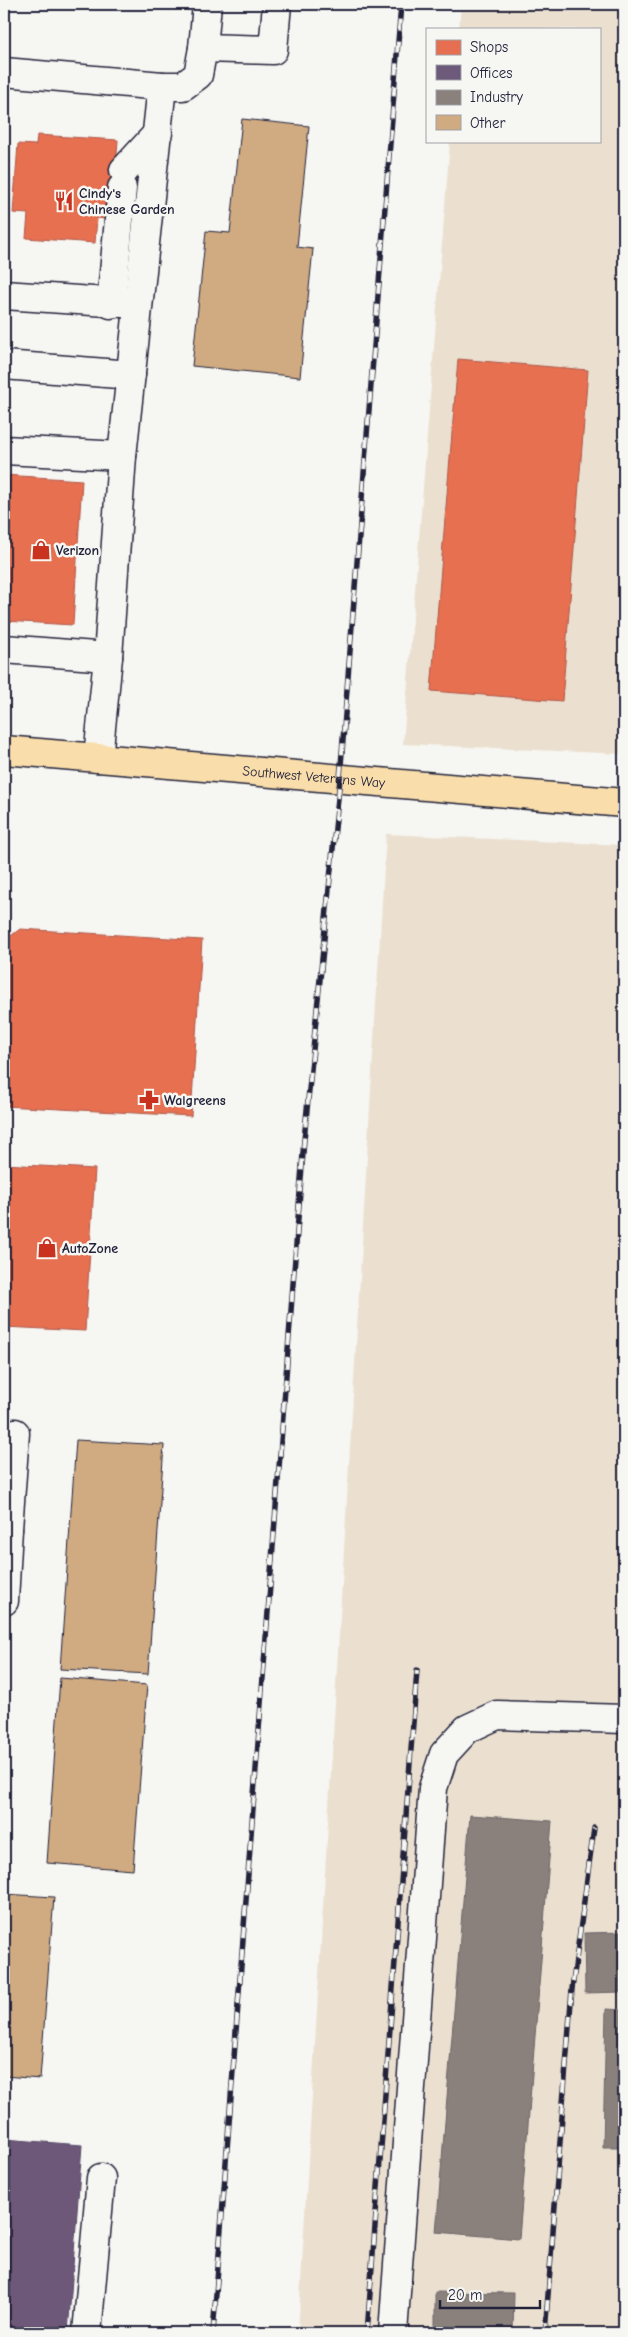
<svg xmlns="http://www.w3.org/2000/svg" width="628" height="2337" font-family="'Comic Neue',sans-serif">
	<style>
		.built { fill: #ebe0d0 }
		.shops { fill: #e76f51; stroke: #ac584a }
		.offices { fill: #6d597a; stroke: #564867 }
		.industry { fill: #8a817c; stroke: #6b6468 }
		.building { fill: #d0ab82; stroke: #22223b }
		.lines { fill: none; stroke-linecap: round; stroke-linejoin: round }
		.minor-casing { stroke: #22223b; stroke-width: 31 }
		.major-casing { stroke: #22223b; stroke-width: 31 }
		.minor { stroke: #f6f6f2; stroke-width: 28 }
		.major { stroke: #f9deab; stroke-width: 28 }
		.rail-casing { stroke: #22223b; stroke-width: 5.5 }
		.rail { stroke: #f6f6f2; stroke-width: 4; stroke-dasharray: 11; stroke-linecap: butt }
		.labels { text-anchor: middle; stroke-width: 5; stroke-linejoin: round; paint-order: stroke }
		.poi-label { font-size: 14px; font-weight: bold; fill: #22223b; stroke: #f6f6f2; text-anchor: start }
		.street-label { font-size: 14px; fill: #22223b; stroke: #f6f6f2 }
	</style>
	<rect width="100%" height="100%" fill="#f6f6f2"/>
	<filter id="ink" filterUnits="userSpaceOnUse"><feTurbulence type="fractalNoise" baseFrequency=".02" numOctaves="2"/><feDisplacementMap in="SourceGraphic" scale="10" xChannelSelector="R" yChannelSelector="G"/><feConvolveMatrix kernelMatrix="1 2 1 2 8 2 1 2 1" color-interpolation-filters="sRGB"/></filter>
	<g filter="url(#ink)">
		<g class="built">
			<path d="M461 4H624V754L403 744 450 141H599V29H459Z"/>
			<path d="M386 834 624 845V2333H298Z"/>
		</g>
		<g class="shops">
			<path d="M37 135 118 140 116 169 133 170 132 189 113 220 97 218 95 243 26 238 28 214 13 213 18 144 36 145Z"/>
			<path d="M458 359 588 370 562 701 431 691Z"/>
			<path d="M4 475 82 480 73 625 4 621Z"/>
			<path d="M20 929 202 940 191 1116 4 1106V941Z"/>
			<path d="M4 1164 95 1169 85 1331 4 1327Z"/>
		</g>
		<path class="offices" d="M4 2139 82 2145 68 2333H4Z"/>
		<g class="industry">
			<path d="M470 1815 552 1821 519 2239 436 2232Z"/>
			<path d="M624 1932V1992L585 1993 584 1933Z"/>
			<path d="M606 2009 624 2010V2147H603Z"/>
			<path d="M435 2292 514 2293 513 2333H435Z"/>
		</g>
		<g class="building">
			<path d="M242 119 309 126 297 247 313 249 300 377 192 366 206 231 230 233Z"/>
			<path d="M76 1440 164 1445 148 1674 60 1669Z"/>
			<path d="M60 1678 147 1685 133 1870 47 1863Z"/>
			<path d="M4 1894 54 1897 40 2079 4 2076Z"/>
		</g>
		<g class="lines">
			<defs>
				<g id="minor">
					<path d="M203 48 273 50 277 4"/>
					<path d="M4 72 162 86 122 456 108 657 98 758"/>
					<path d="M162 86H183L198 75 203 48 207 4"/>
					<path d="M124 170 158 133"/>
					<path d="M4 295 137 304"/>
					<path d="M111 304 122 188"/>
					<path d="M4 365 131 375"/>
					<path d="M4 450 122 456"/>
					<path d="M4 649 108 657"/>
					<path d="M4 1528 8 1529 4 1601"/>
					<path d="M8 1529 15 1433"/>
					<path d="M87 2333 101 2178"/>
					<path d="M393 2333 433 1788 444 1754 467 1729 497 1715 624 1719"/>
				</g>
				<g id="major">
					<path id="s1" d="M4 750 624 803"/>
				</g>
			</defs>
			<use href="#minor" class="minor-casing"/>
			<use href="#major" class="major-casing"/>
			<use href="#minor" class="minor"/>
			<use href="#major" class="major"/>
			<defs>
				<g id="rail">
					<path d="M213 2333 304 1140 340 778 401 4"/>
					<path d="M367 2333 417 1670"/>
					<path d="M545 2333 572 1989 594 1828"/>
				</g>
			</defs>
			<use href="#rail" class="rail-casing"/>
			<use href="#rail" class="rail"/>
		</g>
	</g>
	<defs>
		<symbol id="restaurant-bare" viewBox="-9 -9 18 18"><path d="M-5-6h1v4h1v-4h1v4h1v-4h1v5L-1.5 .5V6h-2V.5L-5-1ZM5-6V6H3V1.5H1.5Q1.5-4 5-6Z" fill="#c8321e" stroke="#f6f6f2" stroke-width="2.5" paint-order="stroke"/></symbol>
		<symbol id="shop-bare" viewBox="-9 -9 18 18"><path d="M-5-2.5h2.3a2.7 3.5 0 0 1 5.4 0H5L5.5 6h-11ZM-1.5-2.5h3a1.5 2.3 0 0 0-3 0Z" fill="#c8321e" stroke="#f6f6f2" stroke-width="2.5" paint-order="stroke"/></symbol>
		<symbol id="pharmacy-bare" viewBox="-9 -9 18 18"><path d="M-2-6h4v4h4v4h-4v4h-4v-4h-4v-4h4Z" fill="#c8321e" stroke="#f6f6f2" stroke-width="2.5" paint-order="stroke"/></symbol>
	</defs>
	<g fill-rule="evenodd">
		<use href="#restaurant-bare" x="50" y="187" width="28" height="28"/>
		<use href="#shop-bare" x="27" y="536" width="28" height="28"/>
		<use href="#pharmacy-bare" x="135" y="1086" width="28" height="28"/>
		<use href="#shop-bare" x="33" y="1234" width="28" height="28"/>
	</g>
	<g class="labels">
		<g class="poi-label">
			<text x="79" y="198">Cindy's<tspan x="79" dy="16">Chinese Garden</tspan></text>
			<text x="56" y="555">Verizon</text>
			<text x="164" y="1105">Walgreens</text>
			<text x="62" y="1253">AutoZone</text>
		</g>
		<g class="street-label">
			<text dy="5" stroke="none"><textPath href="#s1" startOffset="311">Southwest Veterans Way</textPath></text>
		</g>
	</g>
	<rect width="628" height="2337" fill="none" stroke="#f6f6f2" stroke-width="20"/>
	<rect x="10" y="10" width="608" height="2317" fill="none" stroke="#22223b" stroke-width="2" filter="url(#ink)"/>
	<rect x="426" y="28" width="175" height="115" fill="#f6f6f2" stroke="#a1a1a9"/>
	<rect x="436" y="40" width="25" height="15" fill="#e76f51" stroke="#a1a1a9"/>
	<text x="470" y="52" font-size="15" fill="#22223b">Shops</text>
	<rect x="436" y="65" width="25" height="15" fill="#6d597a" stroke="#a1a1a9"/>
	<text x="470" y="78" font-size="15" fill="#22223b">Offices</text>
	<rect x="436" y="90" width="25" height="15" fill="#8a817c" stroke="#a1a1a9"/>
	<text x="470" y="102" font-size="15" fill="#22223b">Industry</text>
	<rect x="436" y="115" width="25" height="15" fill="#d0ab82" stroke="#a1a1a9"/>
	<text x="470" y="128" font-size="15" fill="#22223b">Other</text>
	<path d="M440 2300v8h100v-8" fill="none" stroke="#22223b" stroke-width="2.5"/>
	<text x="448" y="2300" font-size="15" fill="#22223b" stroke="#f6f6f2" stroke-width="4" paint-order="stroke">20 m</text>
</svg>
